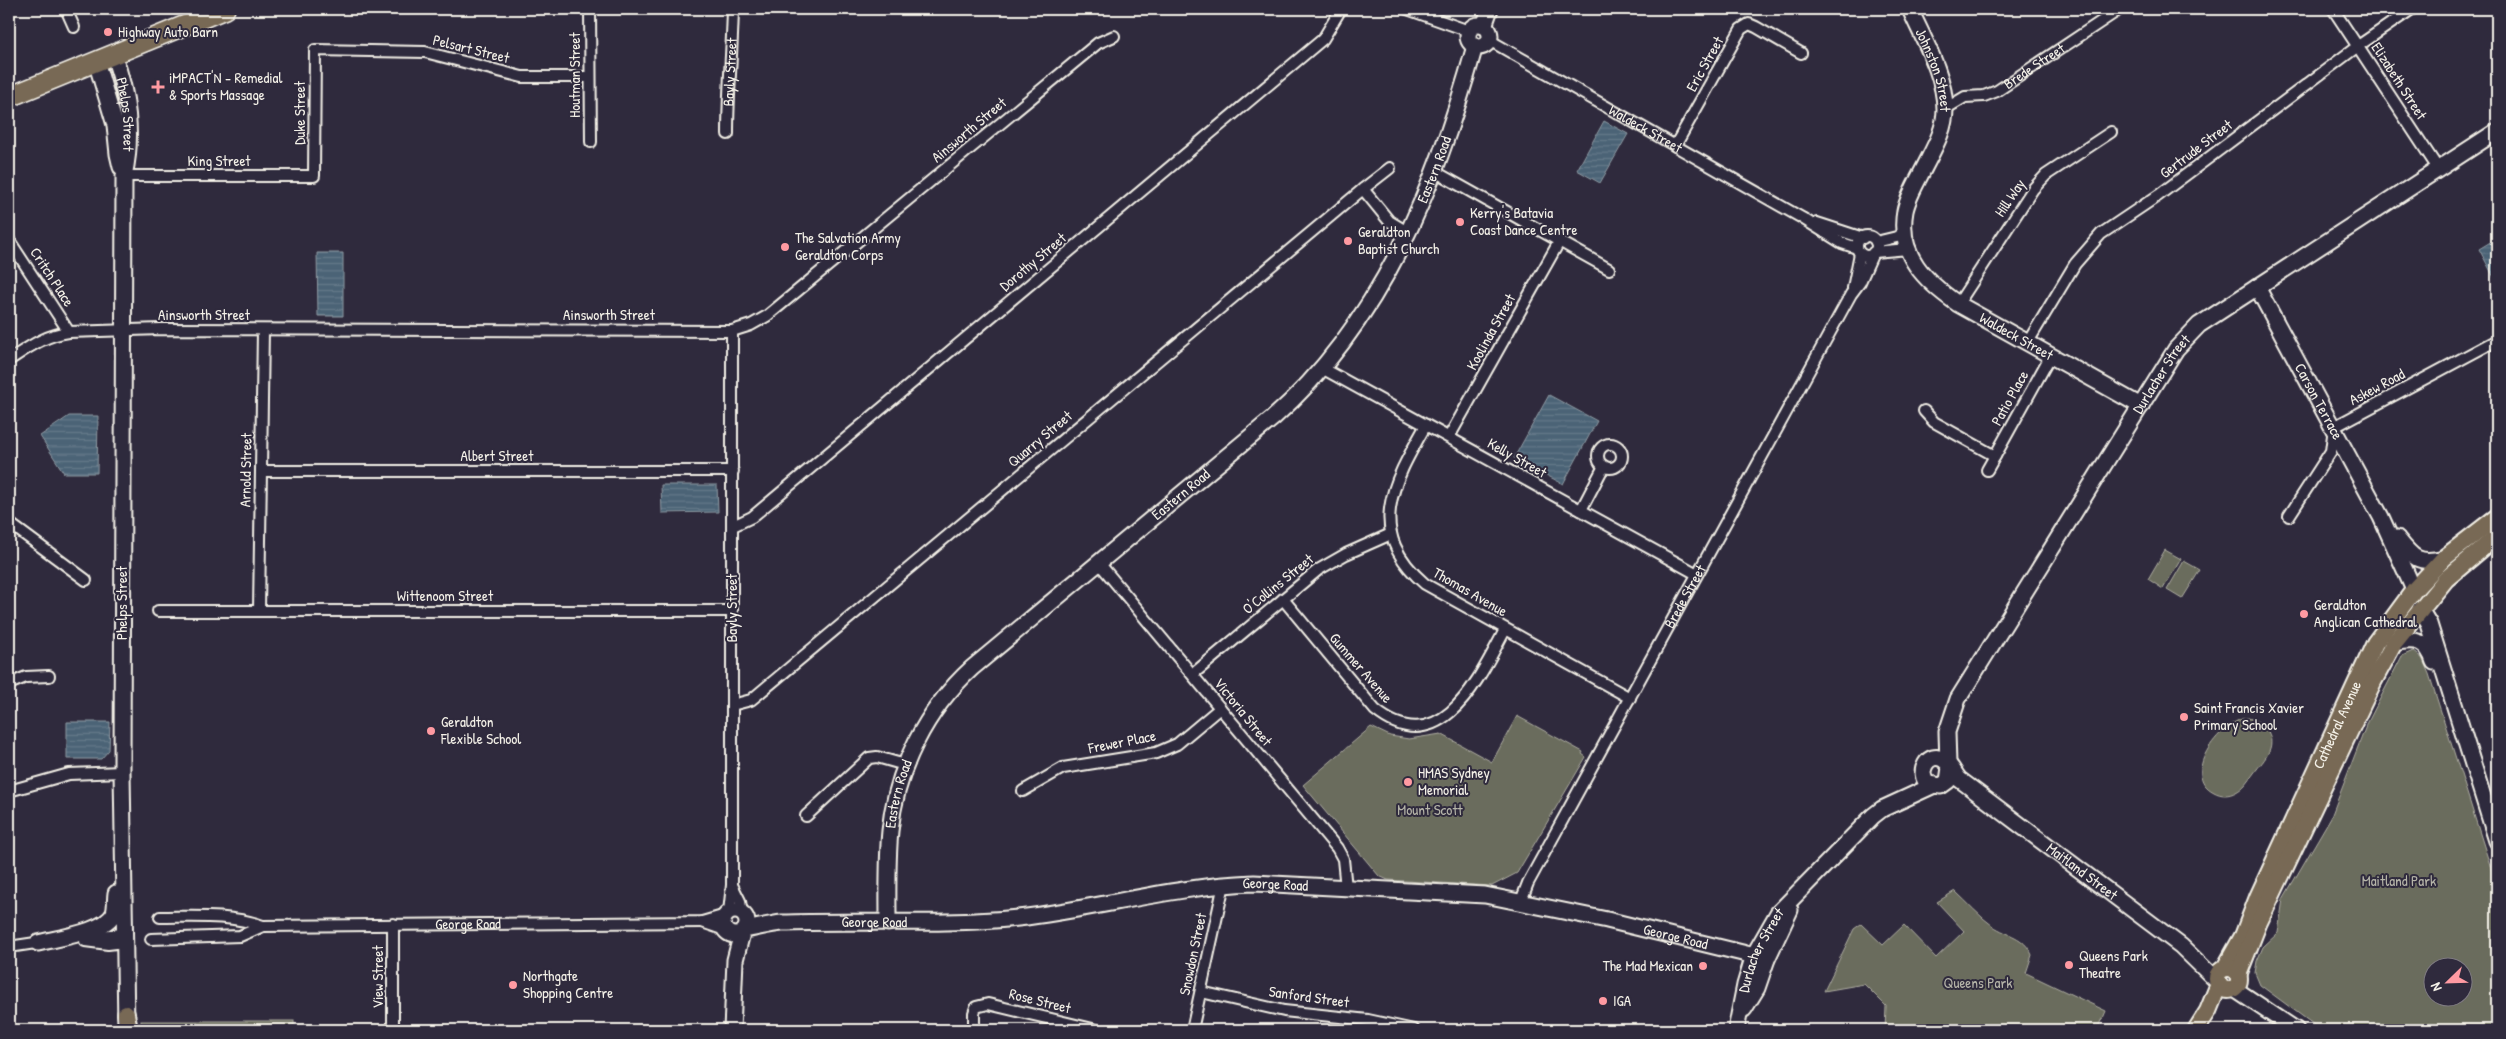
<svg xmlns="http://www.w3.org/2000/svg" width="2506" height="1039" font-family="'Patrick Hand',sans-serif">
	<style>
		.green { fill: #6a6c5d; stroke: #afaea2; fill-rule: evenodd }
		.water { fill: url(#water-rules); stroke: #8f9ca4 }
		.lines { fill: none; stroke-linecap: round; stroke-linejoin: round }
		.street-casing { stroke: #f4f1e8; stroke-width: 14 }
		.secondary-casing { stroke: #f4f1e8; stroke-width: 19 }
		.primary-casing { stroke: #f4f1e8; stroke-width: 20 }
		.highway-casing { stroke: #f4f1e8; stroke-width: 22 }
		.street { stroke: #2f2a3d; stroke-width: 10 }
		.secondary { stroke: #2f2a3d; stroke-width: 15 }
		.primary { stroke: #786954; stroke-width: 16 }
		.highway { stroke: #786954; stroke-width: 19 }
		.poi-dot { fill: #ff9aa2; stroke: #2f2a3d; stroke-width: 2 }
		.labels { text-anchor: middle; stroke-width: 4; stroke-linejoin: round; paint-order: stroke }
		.poi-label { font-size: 15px; fill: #f4f1e8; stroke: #2f2a3d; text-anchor: start }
		.street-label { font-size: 15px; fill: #f4f1e8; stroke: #2f2a3d }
		.park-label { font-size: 15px; fill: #b6b5a9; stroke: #2f2a3d }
	</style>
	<defs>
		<pattern id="water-rules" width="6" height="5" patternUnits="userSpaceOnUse" patternTransform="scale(1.25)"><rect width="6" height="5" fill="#4b6376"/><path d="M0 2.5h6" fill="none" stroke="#667a8a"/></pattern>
	</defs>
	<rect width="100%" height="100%" fill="#2f2a3d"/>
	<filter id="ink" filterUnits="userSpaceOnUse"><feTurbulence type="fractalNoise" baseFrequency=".02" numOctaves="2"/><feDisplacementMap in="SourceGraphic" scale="10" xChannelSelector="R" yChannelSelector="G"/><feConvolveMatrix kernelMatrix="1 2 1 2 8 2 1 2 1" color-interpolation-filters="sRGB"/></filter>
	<g filter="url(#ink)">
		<g class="green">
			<path d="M2165 550 2181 559 2163 589 2148 579Z"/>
			<path d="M2184 561 2200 570 2182 599 2167 590Z"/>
			<path d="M2413 651 2422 658 2429 674 2497 887V1030H2321L2260 985 2255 973 2257 961 2263 947 2278 933 2283 899 2331 817 2366 726 2402 656ZM2464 966V996H2434V966Z"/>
			<path d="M1517 716 1583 752 1582 754 1586 757 1517 873 1492 886 1388 880 1379 876 1303 785 1371 727 1390 736 1409 739 1441 734 1492 762Z"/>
			<path d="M2248 718C2263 721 2276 735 2269 751 2266 759 2259 766 2254 773 2249 780 2244 788 2236 792 2229 796 2221 796 2214 792 2178 774 2224 718 2248 718Z"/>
			<path d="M1955 891C1968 903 1979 916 1993 926 2008 936 2024 936 2032 955L2026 973 2106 1011 2098 1030H1885L1886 1006 1864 984 1824 991 1854 929 1861 924 1883 945 1904 925 1936 958 1964 931 1937 902Z"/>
			<rect x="141" y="1021" width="153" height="9"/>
		</g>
		<g class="water">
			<path d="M1604 121 1628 134 1600 183 1577 170Z"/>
			<path d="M2497 238V283L2479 249Z"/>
			<path d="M317 253H343V316H318Z"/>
			<path d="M1549 395 1597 421 1563 484 1514 458Z"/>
			<path d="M69 416H98L97 473H64L40 436Z"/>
			<path d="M661 485H717L718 512 662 513Z"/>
			<path d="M67 722H110L109 750 101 759H67Z"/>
		</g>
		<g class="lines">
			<defs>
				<g id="street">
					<path d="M66 9 74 27"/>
					<path d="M590 9 591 142"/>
					<path d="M1407 9 1469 31"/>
					<path d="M2333 9 2439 170"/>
					<path id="s1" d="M1489 40 1802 218 1842 243 1857 248"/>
					<path id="s2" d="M1945 109 1965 97 1984 96 1997 91 2120 9"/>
					<path id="s3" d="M728 134C728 92 732 51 733 9"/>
					<path d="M1675 146 1741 29 1749 24 1756 27 1801 53"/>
					<path d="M1434 171 1609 269"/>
					<path d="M124 176H314L315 50 425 52 522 77H590"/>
					<path d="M1363 189 1390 168"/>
					<path d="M1817 223 1863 238"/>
					<circle cx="1867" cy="246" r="10"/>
					<path d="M9 240 69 332"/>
					<path d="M1876 242 1905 235"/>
					<path d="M1874 252 1908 249"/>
					<path d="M1853 288 1860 253"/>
					<path d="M1958 304 2033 189 2046 175 2111 132"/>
					<path d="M2028 342 2075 264 2101 234 2159 195 2358 46 2412 9"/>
					<path d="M9 360C29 347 45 335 69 332L161 329 732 331 751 325 767 316 1098 43 1114 36"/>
					<path d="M1322 368 1697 574"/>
					<path d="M1924 411 1934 422 1995 456 2051 355"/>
					<path d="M1426 425C1393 483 1364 532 1425 584L1630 698"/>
					<path d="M1449 437 1559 242"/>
					<circle cx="1610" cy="456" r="12"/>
					<path d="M1987 470 1995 456"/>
					<path d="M261 471H733"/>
					<path d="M1581 510 1604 466"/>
					<path d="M2289 516 2331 451 2334 427 2497 340"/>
					<path d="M9 523 86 580"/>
					<path d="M733 526 752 517 1323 39 1341 9"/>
					<path d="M1099 563 1337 848 1343 859 1346 888"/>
					<path d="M1283 599 1375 710C1441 763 1479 678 1505 630"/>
					<path d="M158 611H732"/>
					<path d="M259 611 263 330"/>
					<path d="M1193 674 1318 570 1346 554 1391 534"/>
					<path d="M9 684 26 677 49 676"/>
					<path d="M732 705 751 700 1363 189 1389 221 1409 233"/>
					<path d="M9 791 69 774 122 772"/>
					<path d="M1023 791 1063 768 1156 753 1177 744 1220 708"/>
					<path d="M806 816 869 758 877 757 905 765"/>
					<path d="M732 885 740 901 742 914"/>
					<path id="s4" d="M1521 901 1528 883 1851 294 1860 282 1873 253"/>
					<path d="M729 912 732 885V331"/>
					<path id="s5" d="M160 917C194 917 230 914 263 926L702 922 726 915"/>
					<path d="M702 922 725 930"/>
					<path d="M84 937 124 934"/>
					<path d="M151 939 240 936 263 926"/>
					<path d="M85 941 108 944 124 942"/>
					<path d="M9 947 42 942"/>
					<path d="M1201 992 1284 1011 1368 1020 1414 1030"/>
					<path d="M393 1030V924"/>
					<path d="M974 1030V1013L976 1007 988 1004 1097 1030"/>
					<path d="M1192 1030 1224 884"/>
				</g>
				<g id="secondary">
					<path id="s6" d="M1910 9C1923 39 1945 75 1945 109 1945 130 1934 148 1925 166 1918 180 1908 196 1905 211 1897 255 1926 282 1958 304L2141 406"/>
					<circle cx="1479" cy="36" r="11"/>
					<path d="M1484 26 1490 9"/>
					<path id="s7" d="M113 54C128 93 133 136 124 176L122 772 126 1026"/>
					<path d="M96 61 115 125 118 154 121 167"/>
					<path id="s8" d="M2257 287 2381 517 2414 590"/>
					<path d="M2397 538C2413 558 2418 565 2444 558"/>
					<path d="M2420 609 2429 624 2497 841"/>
					<path d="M2394 643C2415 638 2427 640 2434 662"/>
					<path id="s9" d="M1948 764 1947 732 1958 699 2176 349 2199 325 2497 131"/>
					<path id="s10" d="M1950 768 1948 781 1941 786 1928 784C1916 773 1928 750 1944 760 1950 764 1955 774 1959 779L2181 946 2217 981"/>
					<circle cx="735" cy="923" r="12"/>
					<path id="s11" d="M888 923C888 893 887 862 890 831 896 769 926 710 972 668L1273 418C1382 322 1437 183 1475 46"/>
					<path id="s12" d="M745 930C757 928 770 924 782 923 861 920 939 926 1018 918 1097 909 1174 886 1254 883L1485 895 1607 920 1767 959"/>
					<path d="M38 943C57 938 106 932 114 913 116 907 115 899 116 893"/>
					<path d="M2233 988 2296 1030"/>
					<path d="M1744 1009 1757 988 1767 959 1790 910"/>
					<path d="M732 1030 735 960 742 933"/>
					<path id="s13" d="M1736 1030 1745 985 1754 955 1778 913 1873 816 1882 809 1932 786"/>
				</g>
				<g id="primary">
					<path id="s14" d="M2225 968 2243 936 2258 897 2375 643 2414 590 2444 558 2497 517"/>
					<circle cx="2228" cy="979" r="11"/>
					<path d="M2238 975 2258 924 2373 682 2394 643 2446 579 2497 536"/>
					<path d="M126 1014 129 1030"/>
					<path d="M2196 1030 2208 1011 2219 984"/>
				</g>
				<path id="highway" d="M9 97 225 9"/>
			</defs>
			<use href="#street" class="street-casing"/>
			<use href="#secondary" class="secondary-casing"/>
			<use href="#primary" class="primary-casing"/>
			<use href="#highway" class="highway-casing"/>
			<use href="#street" class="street"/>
			<use href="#secondary" class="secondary"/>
			<use href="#primary" class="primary"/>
			<use href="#highway" class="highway"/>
		</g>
	</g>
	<g class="poi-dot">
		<circle cx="108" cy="32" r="5"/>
		<path d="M155.5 79.5h5v5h5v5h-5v5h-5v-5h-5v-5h5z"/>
		<circle cx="1460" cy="222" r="5"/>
		<circle cx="1348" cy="241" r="5"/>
		<circle cx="785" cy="247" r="5"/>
		<circle cx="2304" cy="614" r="5"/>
		<circle cx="2184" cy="717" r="5"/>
		<circle cx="431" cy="731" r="5"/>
		<circle cx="1408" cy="782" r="5"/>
		<circle cx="2069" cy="965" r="5"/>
		<circle cx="1703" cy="966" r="5"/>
		<circle cx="513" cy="985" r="5"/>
		<circle cx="1603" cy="1001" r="5"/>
	</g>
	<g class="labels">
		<g class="poi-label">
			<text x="118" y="37">Highway Auto Barn</text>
			<text x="169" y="83">iMPACT'N - Remedial<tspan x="169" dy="17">&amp; Sports Massage</tspan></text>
			<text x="1470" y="218">Kerry's Batavia<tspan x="1470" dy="17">Coast Dance Centre</tspan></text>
			<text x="1358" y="237">Geraldton<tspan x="1358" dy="17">Baptist Church</tspan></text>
			<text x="795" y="243">The Salvation Army<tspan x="795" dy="17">Geraldton Corps</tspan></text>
			<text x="2314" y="610">Geraldton<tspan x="2314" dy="17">Anglican Cathedral</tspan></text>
			<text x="2194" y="713">Saint Francis Xavier<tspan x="2194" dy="17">Primary School</tspan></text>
			<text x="441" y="727">Geraldton<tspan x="441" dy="17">Flexible School</tspan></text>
			<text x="1418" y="778">HMAS Sydney<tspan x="1418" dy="17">Memorial</tspan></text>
			<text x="2079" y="961">Queens Park<tspan x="2079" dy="17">Theatre</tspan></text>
			<text x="1693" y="971" text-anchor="end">The Mad Mexican</text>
			<text x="523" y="981">Northgate<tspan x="523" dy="17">Shopping Centre</tspan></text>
			<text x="1613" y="1006">IGA</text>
		</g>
		<g class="street-label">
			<text transform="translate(471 49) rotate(14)" y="5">Pelsart Street</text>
			<text transform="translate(1705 64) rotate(-61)" y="5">Eric Street</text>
			<text dy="5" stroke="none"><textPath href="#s2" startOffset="101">Brede Street</textPath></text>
			<text dy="5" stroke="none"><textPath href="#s3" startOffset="62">Bayly Street</textPath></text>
			<text dy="5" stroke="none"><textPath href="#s6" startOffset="66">Johnston Street</textPath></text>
			<text transform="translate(575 75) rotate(-90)" y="5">Houtman Street</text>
			<text transform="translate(2399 81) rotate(57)" y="5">Elizabeth Street</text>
			<text transform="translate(300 113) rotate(-90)" y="5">Duke Street</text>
			<text dy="5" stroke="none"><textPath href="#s7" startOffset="62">Phelps Street</textPath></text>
			<text dy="5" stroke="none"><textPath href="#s1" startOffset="180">Waldeck Street</textPath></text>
			<text transform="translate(969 130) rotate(-40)" y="5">Ainsworth Street</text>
			<text transform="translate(2196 149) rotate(-37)" y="5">Gertrude Street</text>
			<text x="219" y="166">King Street</text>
			<text dy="5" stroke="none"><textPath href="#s11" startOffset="969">Eastern Road</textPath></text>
			<text transform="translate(2010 198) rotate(-56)" y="5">Hill Way</text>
			<text transform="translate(1033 262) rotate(-40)" y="5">Dorothy Street</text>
			<text transform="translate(52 277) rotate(57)" y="5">Critch Place</text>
			<text x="204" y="320">Ainsworth Street</text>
			<text x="609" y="320">Ainsworth Street</text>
			<text transform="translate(1491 332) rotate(-61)" y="5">Koolinda Street</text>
			<text dy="5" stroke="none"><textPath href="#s6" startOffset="398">Waldeck Street</textPath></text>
			<text dy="5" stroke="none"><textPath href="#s9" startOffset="450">Durlacher Street</textPath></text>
			<text transform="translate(2377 387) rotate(-28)" y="5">Askew Road</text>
			<text transform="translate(2010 398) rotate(-61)" y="5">Patio Place</text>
			<text dy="5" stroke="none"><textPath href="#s8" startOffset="130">Carson Terrace</textPath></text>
			<text transform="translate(1040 439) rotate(-40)" y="5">Quarry Street</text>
			<text x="497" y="461">Albert Street</text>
			<text transform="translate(1517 458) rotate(29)" y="5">Kelly Street</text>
			<text transform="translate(246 470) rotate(-89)" y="5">Arnold Street</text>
			<text dy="5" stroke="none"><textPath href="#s11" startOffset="550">Eastern Road</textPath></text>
			<text transform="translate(1278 584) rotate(-39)" y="5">O'Collins Street</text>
			<text transform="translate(1470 592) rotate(30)" y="5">Thomas Avenue</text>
			<text x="445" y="601">Wittenoom Street</text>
			<text dy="5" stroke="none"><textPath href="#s4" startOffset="346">Brede Street</textPath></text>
			<text transform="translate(122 603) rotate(-90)" y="5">Phelps Street</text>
			<text transform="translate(732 608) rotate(-90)" y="5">Bayly Street</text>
			<text transform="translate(1361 668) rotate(49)" y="5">Gummer Avenue</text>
			<text transform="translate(1243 712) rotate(51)" y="5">Victoria Street</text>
			<text dy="5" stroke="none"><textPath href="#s14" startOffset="268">Cathedral Avenue</textPath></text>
			<text transform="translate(1122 742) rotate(-11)" y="5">Frewer Place</text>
			<text dy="5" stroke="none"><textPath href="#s11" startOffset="130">Eastern Road</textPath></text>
			<text dy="5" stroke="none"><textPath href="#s10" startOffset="256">Maitland Street</textPath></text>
			<text dy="5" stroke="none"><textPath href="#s12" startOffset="534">George Road</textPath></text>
			<text dy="5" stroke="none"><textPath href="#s5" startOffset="309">George Road</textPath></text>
			<text dy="5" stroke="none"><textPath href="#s12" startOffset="130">George Road</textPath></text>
			<text dy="5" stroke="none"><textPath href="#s12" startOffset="939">George Road</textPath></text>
			<text dy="5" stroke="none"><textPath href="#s13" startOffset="84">Durlacher Street</textPath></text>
			<text transform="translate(1193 954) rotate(-78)" y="5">Snowdon Street</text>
			<text transform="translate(378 977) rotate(-90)" y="5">View Street</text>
			<text transform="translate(1309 997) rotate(8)" y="5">Sanford Street</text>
			<text transform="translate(1040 1001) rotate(14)" y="5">Rose Street</text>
		</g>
		<g class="park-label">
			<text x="1430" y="815">Mount Scott</text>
			<text x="2399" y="886">Maitland Park</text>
			<text x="1978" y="988">Queens Park</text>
		</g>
	</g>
	<rect width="2506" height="1039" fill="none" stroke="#2f2a3d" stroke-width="30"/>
	<rect x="15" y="15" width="2476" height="1009" fill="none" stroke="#f4f1e8" stroke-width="2" filter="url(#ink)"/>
	<g transform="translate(2448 982) rotate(247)"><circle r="24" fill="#2f2a3d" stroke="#7e7a81"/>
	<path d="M0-4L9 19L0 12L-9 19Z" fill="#ff9aa2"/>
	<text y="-8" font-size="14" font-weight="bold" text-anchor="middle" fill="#f4f1e8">N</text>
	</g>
</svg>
